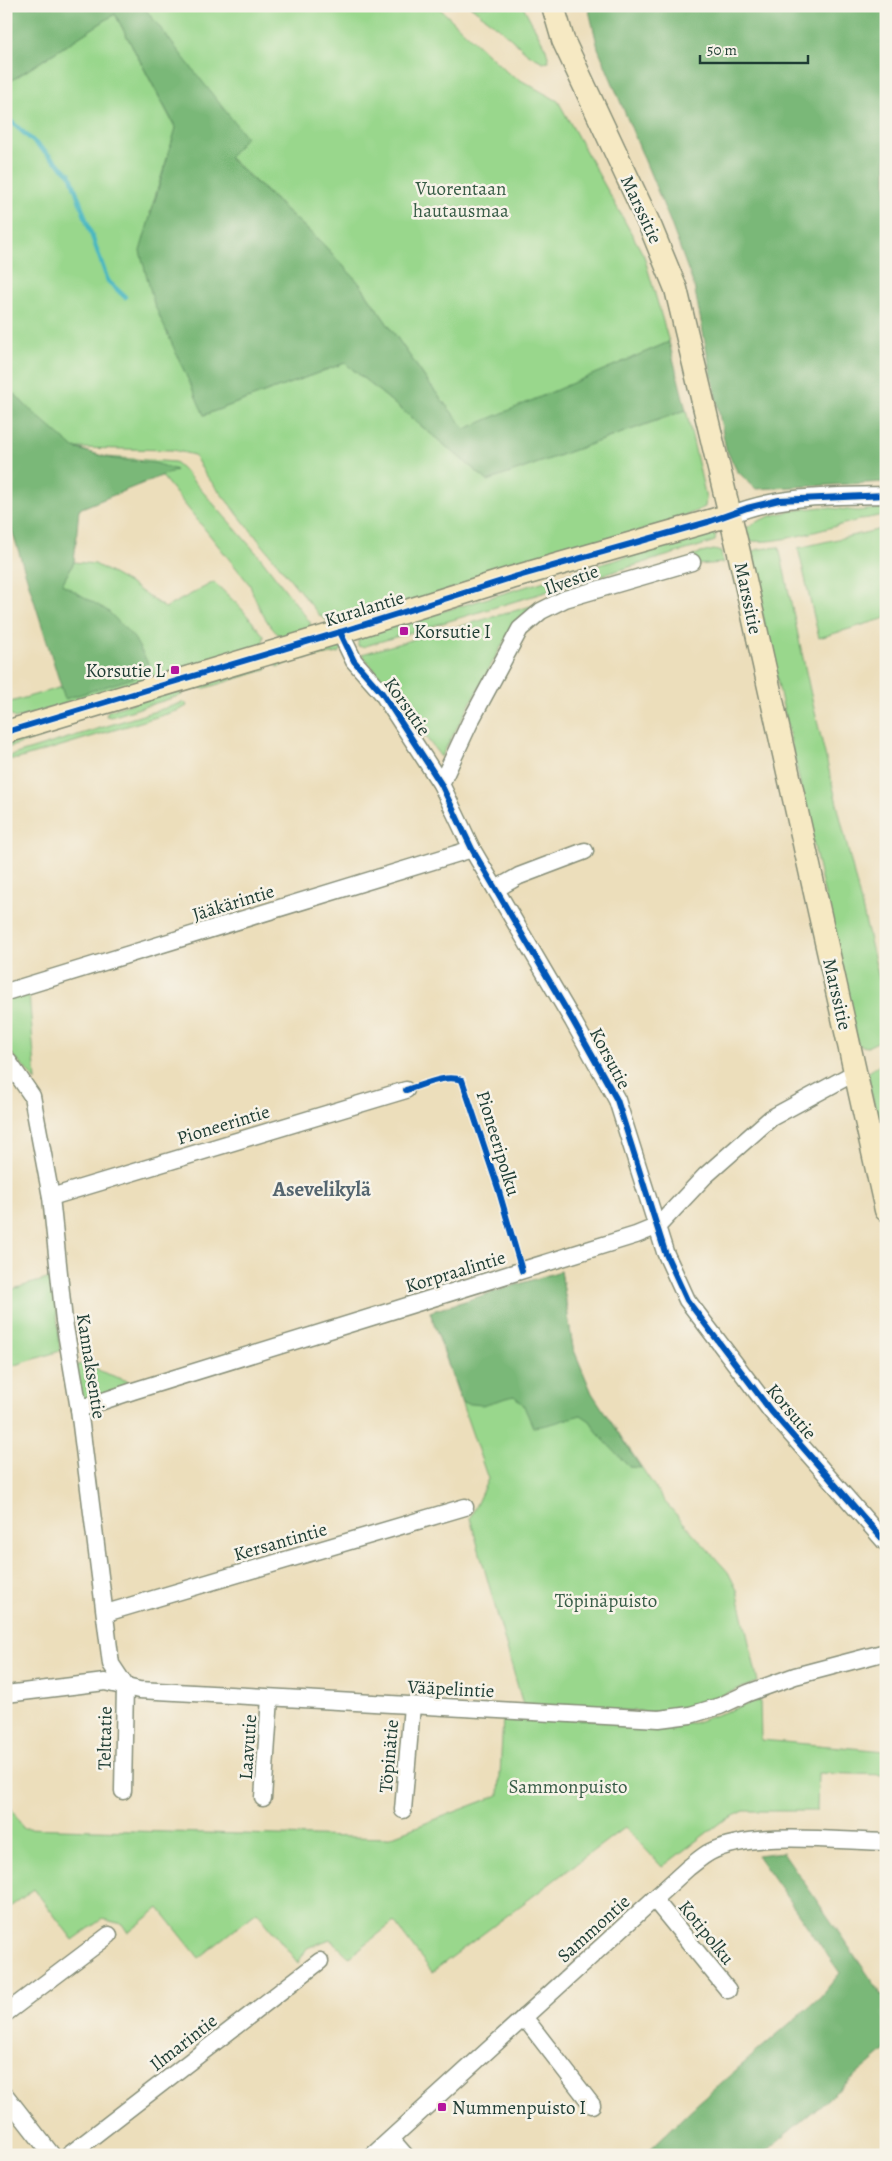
<svg xmlns="http://www.w3.org/2000/svg" width="892" height="2161" font-family="Alegreya,serif">
	<style>
		.green { fill: #99d78c; stroke: #5c8a60 }
		.forest { fill: #7ab878; stroke: #4c7a56 }
		.lines { fill: none; stroke-linecap: round; stroke-linejoin: round }
		.stream { stroke: #48b7c1; stroke-width: 4.5 }
		.street-casing { stroke: #868e78; stroke-width: 19 }
		.secondary-casing { stroke: #868e78; stroke-width: 25 }
		.street { stroke: #fff; stroke-width: 16 }
		.secondary { stroke: #f6e9c3; stroke-width: 22 }
		.cycleway-casing { stroke: #f7f3e8; stroke-width: 9 }
		.cycleway { stroke: #0057b8; stroke-width: 6 }
		.poi-dot { fill: #b5179e; stroke: #f7f3e8; stroke-width: 2 }
		.labels { text-anchor: middle; stroke-width: 5; stroke-linejoin: round; paint-order: stroke }
		.park-label { font-size: 19px; fill: #375c46; stroke: #f7f3e8 }
		.street-label { font-size: 19px; fill: #1f3d34; stroke: #f7f3e8 }
		.poi-label { font-size: 19px; fill: #1f3d34; stroke: #f7f3e8; text-anchor: start }
		.quarter-label { font-size: 21px; font-weight: bold; fill: #556670; stroke: #f7f3e8 }
	</style>
	<rect width="100%" height="100%" fill="#f7f3e8"/>
	<filter id="ink" filterUnits="userSpaceOnUse"><feTurbulence type="fractalNoise" baseFrequency=".02" numOctaves="2"/><feDisplacementMap in="SourceGraphic" scale="10" xChannelSelector="R" yChannelSelector="G"/><feConvolveMatrix kernelMatrix="1 2 1 2 8 2 1 2 1" color-interpolation-filters="sRGB"/></filter>
	<filter id="wash" filterUnits="userSpaceOnUse"><feTurbulence type="fractalNoise" baseFrequency=".0096" numOctaves="4" result="noise"/><feDisplacementMap in="SourceGraphic" scale="20" xChannelSelector="R" yChannelSelector="G"/><feGaussianBlur stdDeviation="1.12" result="paint"/><feColorMatrix in="noise" values="0 0 0 0 0 0 0 0 0 0 0 0 0 0 0 0 0 1.4 0 .05"/><feComposite in="paint" operator="in"/></filter>
	<g filter="url(#wash)">
		<rect width="100%" height="100%" fill="#ecdebb"/>
		<g class="green">
			<path d="M143 6H437L508 73 558 101 644 256 669 342 465 430 430 385 359 283 323 244 229 157Z"/>
			<path d="M470 6H523L546 49 549 61 543 62 528 54 500 29Z"/>
			<path d="M115 14 176 129 150 213 204 415 345 363 488 481 686 410 706 498 705 507 681 518 334 625 320 616 205 474 194 455 173 450 76 448 106 457 175 462 182 468 260 557 310 622 311 629 295 640C291 639 286 639 282 637 269 630 254 599 250 585L161 475 79 509 6 524V447L26 406 6 385V84Z"/>
			<path d="M822 507 857 511 886 508V515C848 519 779 548 746 540L745 529C767 513 795 510 822 507Z"/>
			<path d="M886 528V618L819 638 798 548Z"/>
			<path d="M710 532 716 534 715 541 703 545 362 647 358 646V640L370 633Z"/>
			<path d="M779 547 813 704 886 1007V1038L867 1047 858 1045 749 553 759 549Z"/>
			<path d="M714 550 721 552 723 563 696 565 693 555Z"/>
			<path d="M74 562 95 564 132 585 165 608 214 582 241 608 264 636 263 644 15 719 8 712 7 703 62 687 65 699 75 592 62 584Z"/>
			<path d="M535 605 514 623 441 757 362 654Z"/>
			<path d="M336 645 342 649 339 653 301 659 277 667 275 660Z"/>
			<path d="M264 663 268 666 265 670 202 689 200 687 204 680Z"/>
			<path d="M180 688 182 695 111 717 106 716 108 711Z"/>
			<path d="M185 702 187 706 180 710 18 759H7L6 757Z"/>
			<path d="M38 732 43 737 6 748V742Z"/>
			<path d="M29 993 36 1081 6 1048V999Z"/>
			<path d="M885 1064 886 1065V1148L870 1089 868 1072 875 1067Z"/>
			<path d="M561 1271 573 1348 592 1394 665 1502 728 1572 737 1590 758 1682 689 1707 655 1712 523 1705 470 1518 488 1479 430 1312Z"/>
			<path d="M54 1277 60 1351 6 1368V1291Z"/>
			<path d="M87 1363 102 1372 128 1381 133 1391 79 1409 73 1366Z"/>
			<path d="M760 1700 761 1740 886 1751V1775L818 1773 817 1811H744L721 1822 662 1867 625 1827 432 1972 394 1922 349 1957 330 1939 307 1948 298 1963 257 1912 199 1958 159 1908 128 1933 122 1924 102 1919 73 1940 34 1889 6 1910V1799L23 1828 387 1838 499 1795 503 1717 693 1723Z"/>
		</g>
		<g class="forest">
			<path d="M6 6H143L246 137 229 158 323 244 359 283 430 385 465 429 669 342 686 410 488 481 345 363 204 415 154 304 140 251 176 128 115 14 6 84Z"/>
			<path d="M588 6H886V482L756 489 737 471 726 449 694 286 670 221 598 48Z"/>
			<path d="M6 385 26 406 74 448 113 459 155 463 176 470 79 509 74 562 62 584 108 611 134 638 153 672 65 699 10 524H6Z"/>
			<path d="M561 1271 573 1348 592 1393 641 1468 629 1467 600 1436 590 1421 581 1415C565 1419 550 1426 533 1427L523 1404 514 1396 482 1405 462 1403 430 1312Z"/>
			<path d="M783 1852 882 1995 886 1994V2050L761 2155H644L697 2104 820 1997 840 1973 757 1855Z"/>
		</g>
		<g class="lines">
			<path class="stream" d="M6 117 70 174 108 281 125 297"/>
		</g>
	</g>
	<g filter="url(#ink)">
		<g class="lines">
			<defs>
				<g id="street">
					<path d="M730 515C779 495 833 496 886 495"/>
					<path d="M340 632 354 661 382 693 441 784 472 849 573 1021 617 1100 665 1252 687 1300 771 1411 886 1543"/>
					<path d="M441 784 470 722 520 629 541 611 565 599 692 562"/>
					<path d="M496 889 519 876 585 851"/>
					<path d="M6 992 472 849"/>
					<path d="M6 1058 32 1096 51 1197 64 1321 79 1409 111 1664 125 1685 123 1791"/>
					<path d="M51 1197 406 1090"/>
					<path d="M79 1409 133 1391 636 1235 658 1226 705 1176 771 1118 856 1072"/>
					<path d="M106 1613 465 1507"/>
					<path d="M6 1694 105 1682 139 1690 659 1719 690 1715 720 1706 748 1693 795 1676 886 1652"/>
					<path d="M263 1798 270 1698"/>
					<path d="M403 1810 412 1706"/>
					<path d="M654 1899 728 1990"/>
					<path d="M6 2013 109 1935"/>
					<path d="M524 2017 592 2105"/>
					<path d="M6 2096 52 2155"/>
					<path d="M391 2139 405 2155"/>
					<path d="M69 2155 320 1961"/>
					<path d="M373 2155 688 1868C695 1863 702 1856 710 1852 753 1830 837 1841 886 1842"/>
				</g>
				<g id="secondary">
					<path d="M553 6 563 40 651 228 676 289 737 544 886 1210"/>
					<path d="M6 732 340 632 511 578 730 515"/>
				</g>
			</defs>
			<use href="#street" class="street-casing"/>
			<use href="#secondary" class="secondary-casing"/>
			<use href="#street" class="street"/>
			<use href="#secondary" class="secondary"/>
			<defs>
				<g id="cycleway">
					<path d="M340 632 354 661 382 693 441 784 472 849 573 1021 617 1100 665 1252 687 1300 771 1411 886 1543"/>
					<path d="M6 732 340 632 511 578 708 522 747 508 779 500 886 495"/>
					<path d="M406 1090C423 1085 445 1074 462 1080L498 1188 522 1271"/>
				</g>
			</defs>
			<use href="#cycleway" class="cycleway-casing"/>
			<use href="#cycleway" class="cycleway"/>
		</g>
	</g>
	<g class="poi-dot">
		<rect x="399" y="626" width="10" height="10" rx="2.5"/>
		<rect x="170" y="665" width="10" height="10" rx="2.5"/>
		<rect x="437" y="2102" width="10" height="10" rx="2.5"/>
	</g>
	<g class="labels">
		<g class="park-label">
			<text x="461" y="195">Vuorentaan<tspan x="461" dy="22">hautausmaa</tspan></text>
			<text x="606" y="1607">Töpinäpuisto</text>
			<text x="568" y="1793">Sammonpuisto</text>
		</g>
		<g class="street-label">
			<text transform="translate(642 209) rotate(65)" y="7">Marssitie</text>
			<text transform="translate(571 579) rotate(-20)" y="7">Ilvestie</text>
			<text transform="translate(749 598) rotate(78)" y="7">Marssitie</text>
			<text transform="translate(364 608) rotate(-17)" y="7">Kuralantie</text>
			<text transform="translate(408 706) rotate(55)" y="7">Korsutie</text>
			<text transform="translate(233 902) rotate(-17)" y="7">Jääkärintie</text>
			<text transform="translate(838 994) rotate(77)" y="7">Marssitie</text>
			<text transform="translate(611 1058) rotate(62)" y="7">Korsutie</text>
			<text transform="translate(223 1124) rotate(-17)" y="7">Pioneerintie</text>
			<text transform="translate(499 1143) rotate(73)" y="7">Pioneeripolku</text>
			<text transform="translate(455 1271) rotate(-17)" y="7">Korpraalintie</text>
			<text transform="translate(92 1366) rotate(81)" y="7">Kannaksentie</text>
			<text transform="translate(792 1411) rotate(50)" y="7">Korsutie</text>
			<text transform="translate(280 1541) rotate(-16)" y="7">Kersantintie</text>
			<text transform="translate(451 1688) rotate(3)" y="7">Vääpelintie</text>
			<text transform="translate(104 1738) rotate(-89)" y="7">Telttatie</text>
			<text transform="translate(247 1747) rotate(-86)" y="7">Laavutie</text>
			<text transform="translate(388 1756) rotate(-85)" y="7">Töpinätie</text>
			<text transform="translate(593 1928) rotate(-42)" y="7">Sammontie</text>
			<text transform="translate(707 1932) rotate(51)" y="7">Kotipolku</text>
			<text transform="translate(183 2042) rotate(-38)" y="7">Ilmarintie</text>
		</g>
		<g class="poi-label">
			<text x="414" y="638">Korsutie I</text>
			<text x="165" y="677" text-anchor="end">Korsutie L</text>
			<text x="452" y="2114">Nummenpuisto I</text>
		</g>
		<g class="quarter-label">
			<text x="322" y="1196">Asevelikylä</text>
		</g>
	</g>
	<rect width="892" height="2161" fill="none" stroke="#f7f3e8" stroke-width="25"/>
	<path d="M700 55v8h108v-8" fill="none" stroke="#1f3d34" stroke-width="2.5"/>
	<text x="707" y="55" font-size="15" fill="#1f3d34" stroke="#f7f3e8" stroke-width="4" paint-order="stroke">50 m</text>
</svg>
